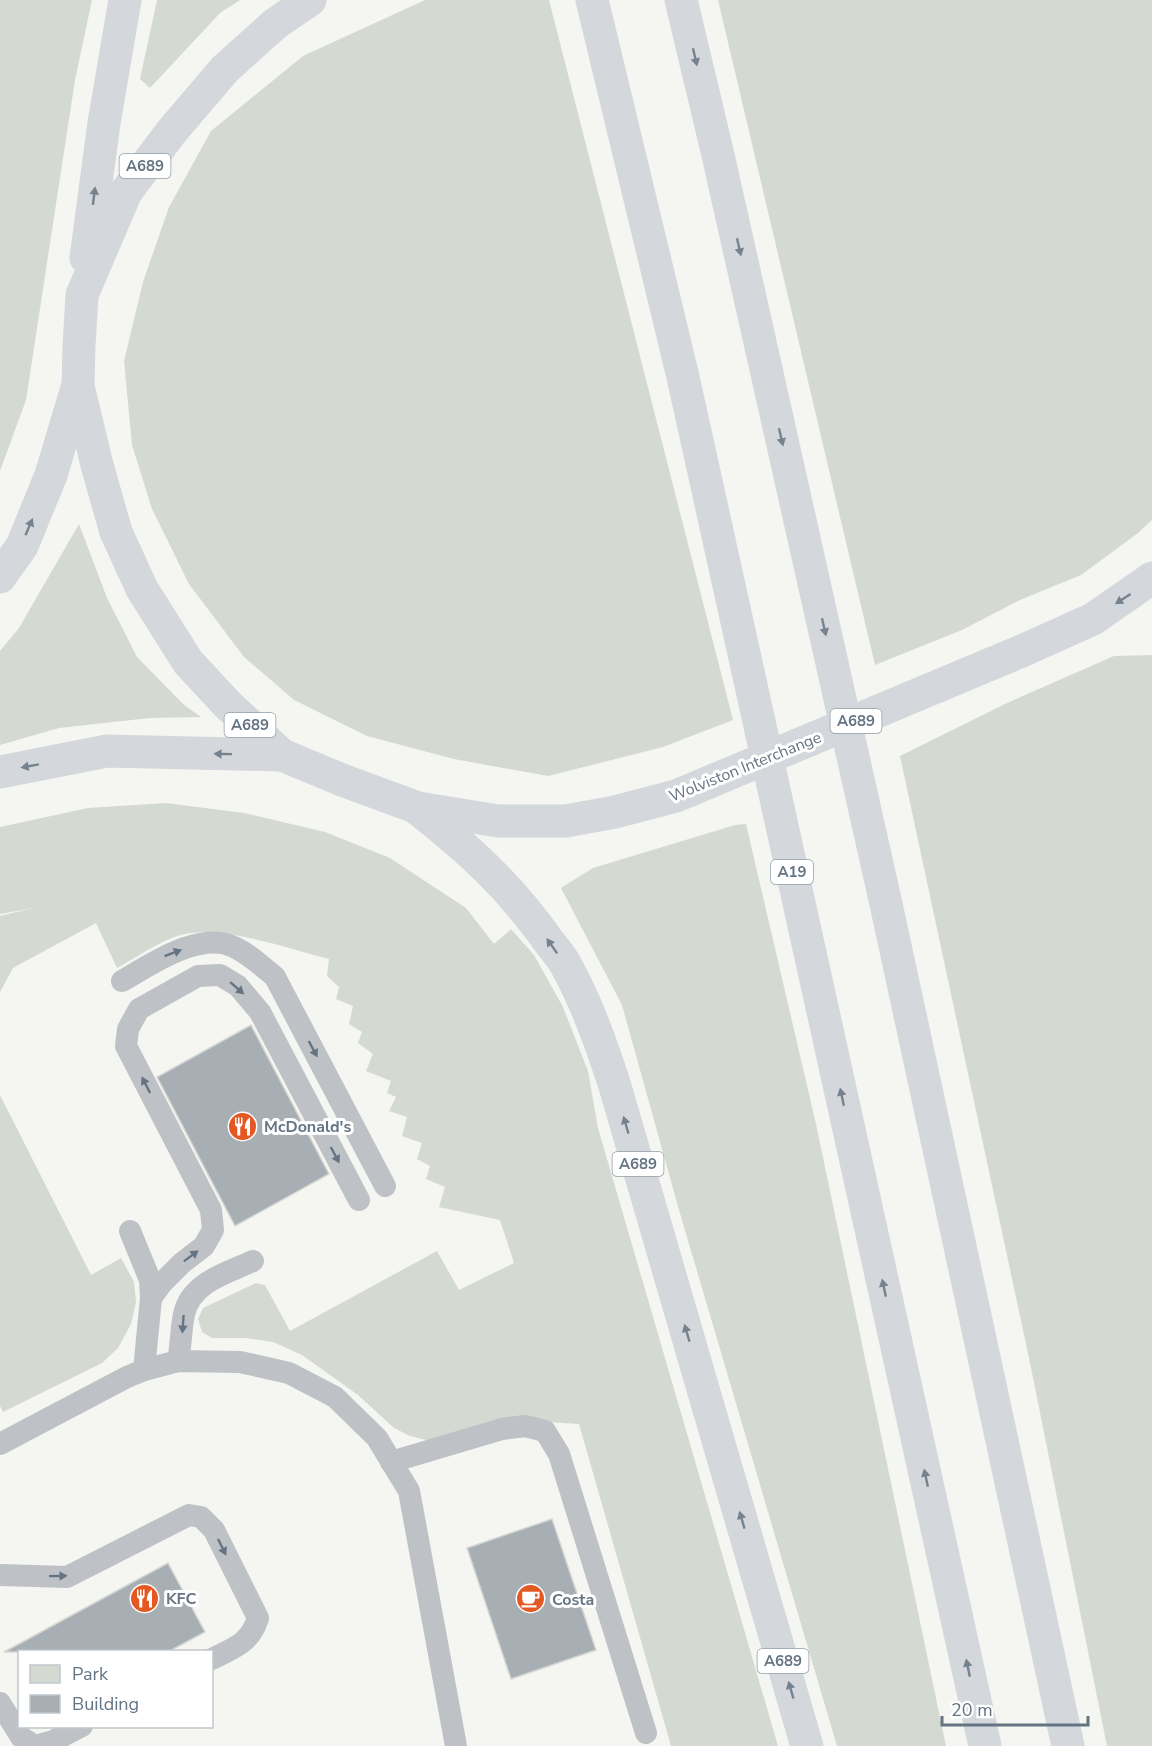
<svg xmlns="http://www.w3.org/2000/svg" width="1152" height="1746" font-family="'Nunito Sans',sans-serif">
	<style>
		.green { fill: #d4dad1 }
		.building { fill: #a7afb5; stroke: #d6d7d4; stroke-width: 1.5 }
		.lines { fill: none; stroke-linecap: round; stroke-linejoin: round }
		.service { stroke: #bec2c6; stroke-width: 22 }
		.trunk { stroke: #d4d8dc; stroke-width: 33 }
		.oneway { fill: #758390 }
		.oneway2 { fill: #647483 }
		.labels { text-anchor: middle; stroke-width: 6; stroke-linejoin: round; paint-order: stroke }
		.shield { fill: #fff; stroke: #929ea8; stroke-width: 1.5 }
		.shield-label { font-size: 15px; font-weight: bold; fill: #647483 }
		.street-label { font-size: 16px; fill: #647483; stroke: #fff }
		.poi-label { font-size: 16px; font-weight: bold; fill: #647483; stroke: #fff; text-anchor: start }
	</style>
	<rect width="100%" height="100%" fill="#f5f5f1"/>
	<g class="green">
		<path d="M0 0H92L75 80 26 400 0 471Z"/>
		<path d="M157 0H240L220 13 150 88 140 79Z"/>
		<path d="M425 0H549L733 720 663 747 548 776 454 759 367 736 294 700 244 657 189 584 152 509 132 445 124 361 143 282 169 207 211 131 303 56Z"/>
		<path d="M718 0H1152V520L1138 533 1081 575 1020 600 962 630 875 665Z"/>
		<path d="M79 524 107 598 137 657 184 705 201 717 150 718 59 728 0 745V651L19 628Z"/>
		<path d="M1152 655V1746H1107L1029 1358 900 756 1007 703 1114 656Z"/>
		<path d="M166 803 244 813 325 832 390 858 466 908 494 944 511 929 534 955 563 1007 588 1071 598 1128 778 1746H671L579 1424 500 1419 430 1441 410 1436 394 1428 358 1395 302 1355 273 1342 245 1338H212L202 1332 198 1319 203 1308 256 1283 265 1285 290 1331 437 1251 459 1290 514 1263 500 1220 439 1207 445 1187 426 1179 430 1166 417 1159 422 1143 402 1136 407 1117 389 1111 396 1097 387 1093 391 1081 366 1071 373 1054 358 1043 362 1032 349 1024 353 1006 336 999 339 987 327 976 329 959C289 949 213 921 174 937 154 945 135 958 117 968L96 923 13 968 0 992V916L33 908 0 914V827L88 808Z"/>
		<path d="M746 824 816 1124 946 1746H837L679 1210 622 1005 561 888 593 868 735 825Z"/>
		<path d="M0 1095 91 1275 121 1258 134 1282 136 1302 131 1324 118 1348 102 1363 3 1412 0 1406Z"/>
	</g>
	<g class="building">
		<path d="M251 1025 329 1174 235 1226 157 1077Z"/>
		<path d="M552 1519 596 1650 511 1679 467 1548Z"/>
		<path d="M168 1563 205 1632 168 1652H4Z"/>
	</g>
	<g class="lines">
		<g class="service">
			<path d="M122 981C150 965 200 930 234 947 249 954 262 966 275 977L385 1186"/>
			<path d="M130 1231 150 1280 151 1298 144 1370"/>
			<path d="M151 1298 162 1283 182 1263 204 1246 213 1230 211 1210 126 1046 128 1029 139 1009 198 976 220 975 238 986 260 1012 359 1200"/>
			<path d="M178 1361C181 1346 181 1328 184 1314 191 1282 227 1273 253 1261"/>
			<path d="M0 1444 127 1377 144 1370 178 1361 240 1362 289 1373 335 1397 377 1438 409 1491 456 1746"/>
			<path d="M391 1462 502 1429 525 1426 545 1431 559 1454 646 1733"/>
			<path d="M0 1575 67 1577 189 1515 201 1517 214 1530 258 1618C250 1644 233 1648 212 1659"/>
			<path d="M0 1703 21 1737 35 1746 53 1741 82 1726"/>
		</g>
		<g class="trunk">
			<path d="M310 0 275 24 225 69 172 131 126 192 82 295 79 346 78 386 97 465 116 532 142 589 188 662 227 704 282 755 342 780 418 808 498 821H566L615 812 676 796 1024 650 1093 619 1152 578"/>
			<path d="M592 0 683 377 985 1746"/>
			<path d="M681 0 718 155 886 904 1068 1746"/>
			<path d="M86 258 104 123 125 0"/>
			<path d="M0 577 22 546 51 475 77 388"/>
			<path d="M0 772 107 751 282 755"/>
			<path d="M419 810C469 849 510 887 547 939 554 949 563 958 568 969 588 1006 601 1044 614 1083L807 1746"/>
		</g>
	</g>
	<defs><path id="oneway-solid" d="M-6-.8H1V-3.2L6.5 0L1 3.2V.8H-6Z" transform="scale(1.5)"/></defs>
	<g class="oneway">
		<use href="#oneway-solid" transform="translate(695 57) rotate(77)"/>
		<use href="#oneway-solid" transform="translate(94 196) rotate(-83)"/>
		<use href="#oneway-solid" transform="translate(739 247) rotate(77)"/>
		<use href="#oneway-solid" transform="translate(781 437) rotate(77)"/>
		<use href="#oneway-solid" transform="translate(29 527) rotate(-67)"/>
		<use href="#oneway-solid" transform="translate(1123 599) rotate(147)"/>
		<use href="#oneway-solid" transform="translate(824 627) rotate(77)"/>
		<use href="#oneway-solid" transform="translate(223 754) rotate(-179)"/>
		<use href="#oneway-solid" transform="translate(30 766) rotate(170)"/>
		<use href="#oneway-solid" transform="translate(552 946) rotate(-125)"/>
		<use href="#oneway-solid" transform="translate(842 1097) rotate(-102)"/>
		<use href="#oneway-solid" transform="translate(626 1125) rotate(-106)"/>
		<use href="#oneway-solid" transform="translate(884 1288) rotate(-102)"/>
		<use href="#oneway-solid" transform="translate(687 1333) rotate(-106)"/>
		<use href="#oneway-solid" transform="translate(926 1478) rotate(-102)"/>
		<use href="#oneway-solid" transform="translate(742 1520) rotate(-106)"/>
		<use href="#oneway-solid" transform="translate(968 1668) rotate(-102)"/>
		<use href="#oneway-solid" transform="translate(791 1690) rotate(-106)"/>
	</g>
	<g class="oneway2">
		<use href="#oneway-solid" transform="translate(173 953) rotate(-21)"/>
		<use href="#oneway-solid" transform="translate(237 988) rotate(41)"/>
		<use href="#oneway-solid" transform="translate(313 1049) rotate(62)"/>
		<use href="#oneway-solid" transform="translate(146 1085) rotate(-117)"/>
		<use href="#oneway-solid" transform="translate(335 1155) rotate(62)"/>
		<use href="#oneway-solid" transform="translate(191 1256) rotate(-37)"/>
		<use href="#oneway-solid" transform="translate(183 1324) rotate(94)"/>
		<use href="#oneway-solid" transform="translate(222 1547) rotate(64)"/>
		<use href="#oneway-solid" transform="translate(58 1576) rotate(-1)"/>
	</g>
	<defs>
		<symbol id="restaurant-disc" viewBox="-11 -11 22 22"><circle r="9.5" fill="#e45923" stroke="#fff"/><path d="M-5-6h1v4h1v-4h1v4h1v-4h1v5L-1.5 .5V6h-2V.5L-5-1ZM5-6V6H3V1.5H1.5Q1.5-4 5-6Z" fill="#fff"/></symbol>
		<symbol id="cafe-disc" viewBox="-11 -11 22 22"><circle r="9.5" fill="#e45923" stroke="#fff"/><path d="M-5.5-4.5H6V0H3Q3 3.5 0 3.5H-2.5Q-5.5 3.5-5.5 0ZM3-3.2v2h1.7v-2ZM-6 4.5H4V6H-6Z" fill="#fff"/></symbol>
	</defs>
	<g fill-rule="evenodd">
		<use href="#restaurant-disc" x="226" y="1110" width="33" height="33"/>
		<use href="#restaurant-disc" x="128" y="1582" width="33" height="33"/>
		<use href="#cafe-disc" x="514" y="1582" width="33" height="33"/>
	</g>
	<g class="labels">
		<g class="shield">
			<rect x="119.5" y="154" width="51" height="24" rx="4.5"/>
			<rect x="830.5" y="709" width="51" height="24" rx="4.5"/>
			<rect x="224.5" y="713" width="51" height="24" rx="4.5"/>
			<rect x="771" y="860" width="42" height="24" rx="4.5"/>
			<rect x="612.5" y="1152" width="51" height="24" rx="4.5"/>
			<rect x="757.5" y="1649" width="51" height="24" rx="4.5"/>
		</g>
		<g class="shield-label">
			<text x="145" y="171">A689</text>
			<text x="856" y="726">A689</text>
			<text x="250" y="730">A689</text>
			<text x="792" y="877">A19</text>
			<text x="638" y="1169">A689</text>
			<text x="783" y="1666">A689</text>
		</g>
		<g class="street-label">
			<text transform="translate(745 766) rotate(-22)" y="6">Wolviston Interchange</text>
		</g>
		<g class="poi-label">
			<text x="264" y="1132">McDonald's</text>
			<text x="166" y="1604">KFC</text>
			<text x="552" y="1605">Costa</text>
		</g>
	</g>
	<rect x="18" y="1650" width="195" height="78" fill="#ffffff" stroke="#c1c7cd" stroke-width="1.5"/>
	<rect x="30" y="1665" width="30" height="18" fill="#d4dad1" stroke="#c1c7cd" stroke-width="1.5"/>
	<text x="72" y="1680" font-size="18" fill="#647483">Park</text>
	<rect x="30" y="1695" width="30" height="18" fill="#a7afb5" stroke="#c1c7cd" stroke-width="1.5"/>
	<text x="72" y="1710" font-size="18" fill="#647483">Building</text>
	<path d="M942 1716v9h146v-9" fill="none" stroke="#647483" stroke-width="3"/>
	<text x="951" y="1716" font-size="18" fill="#647483" stroke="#ffffff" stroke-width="4.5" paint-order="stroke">20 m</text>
</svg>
